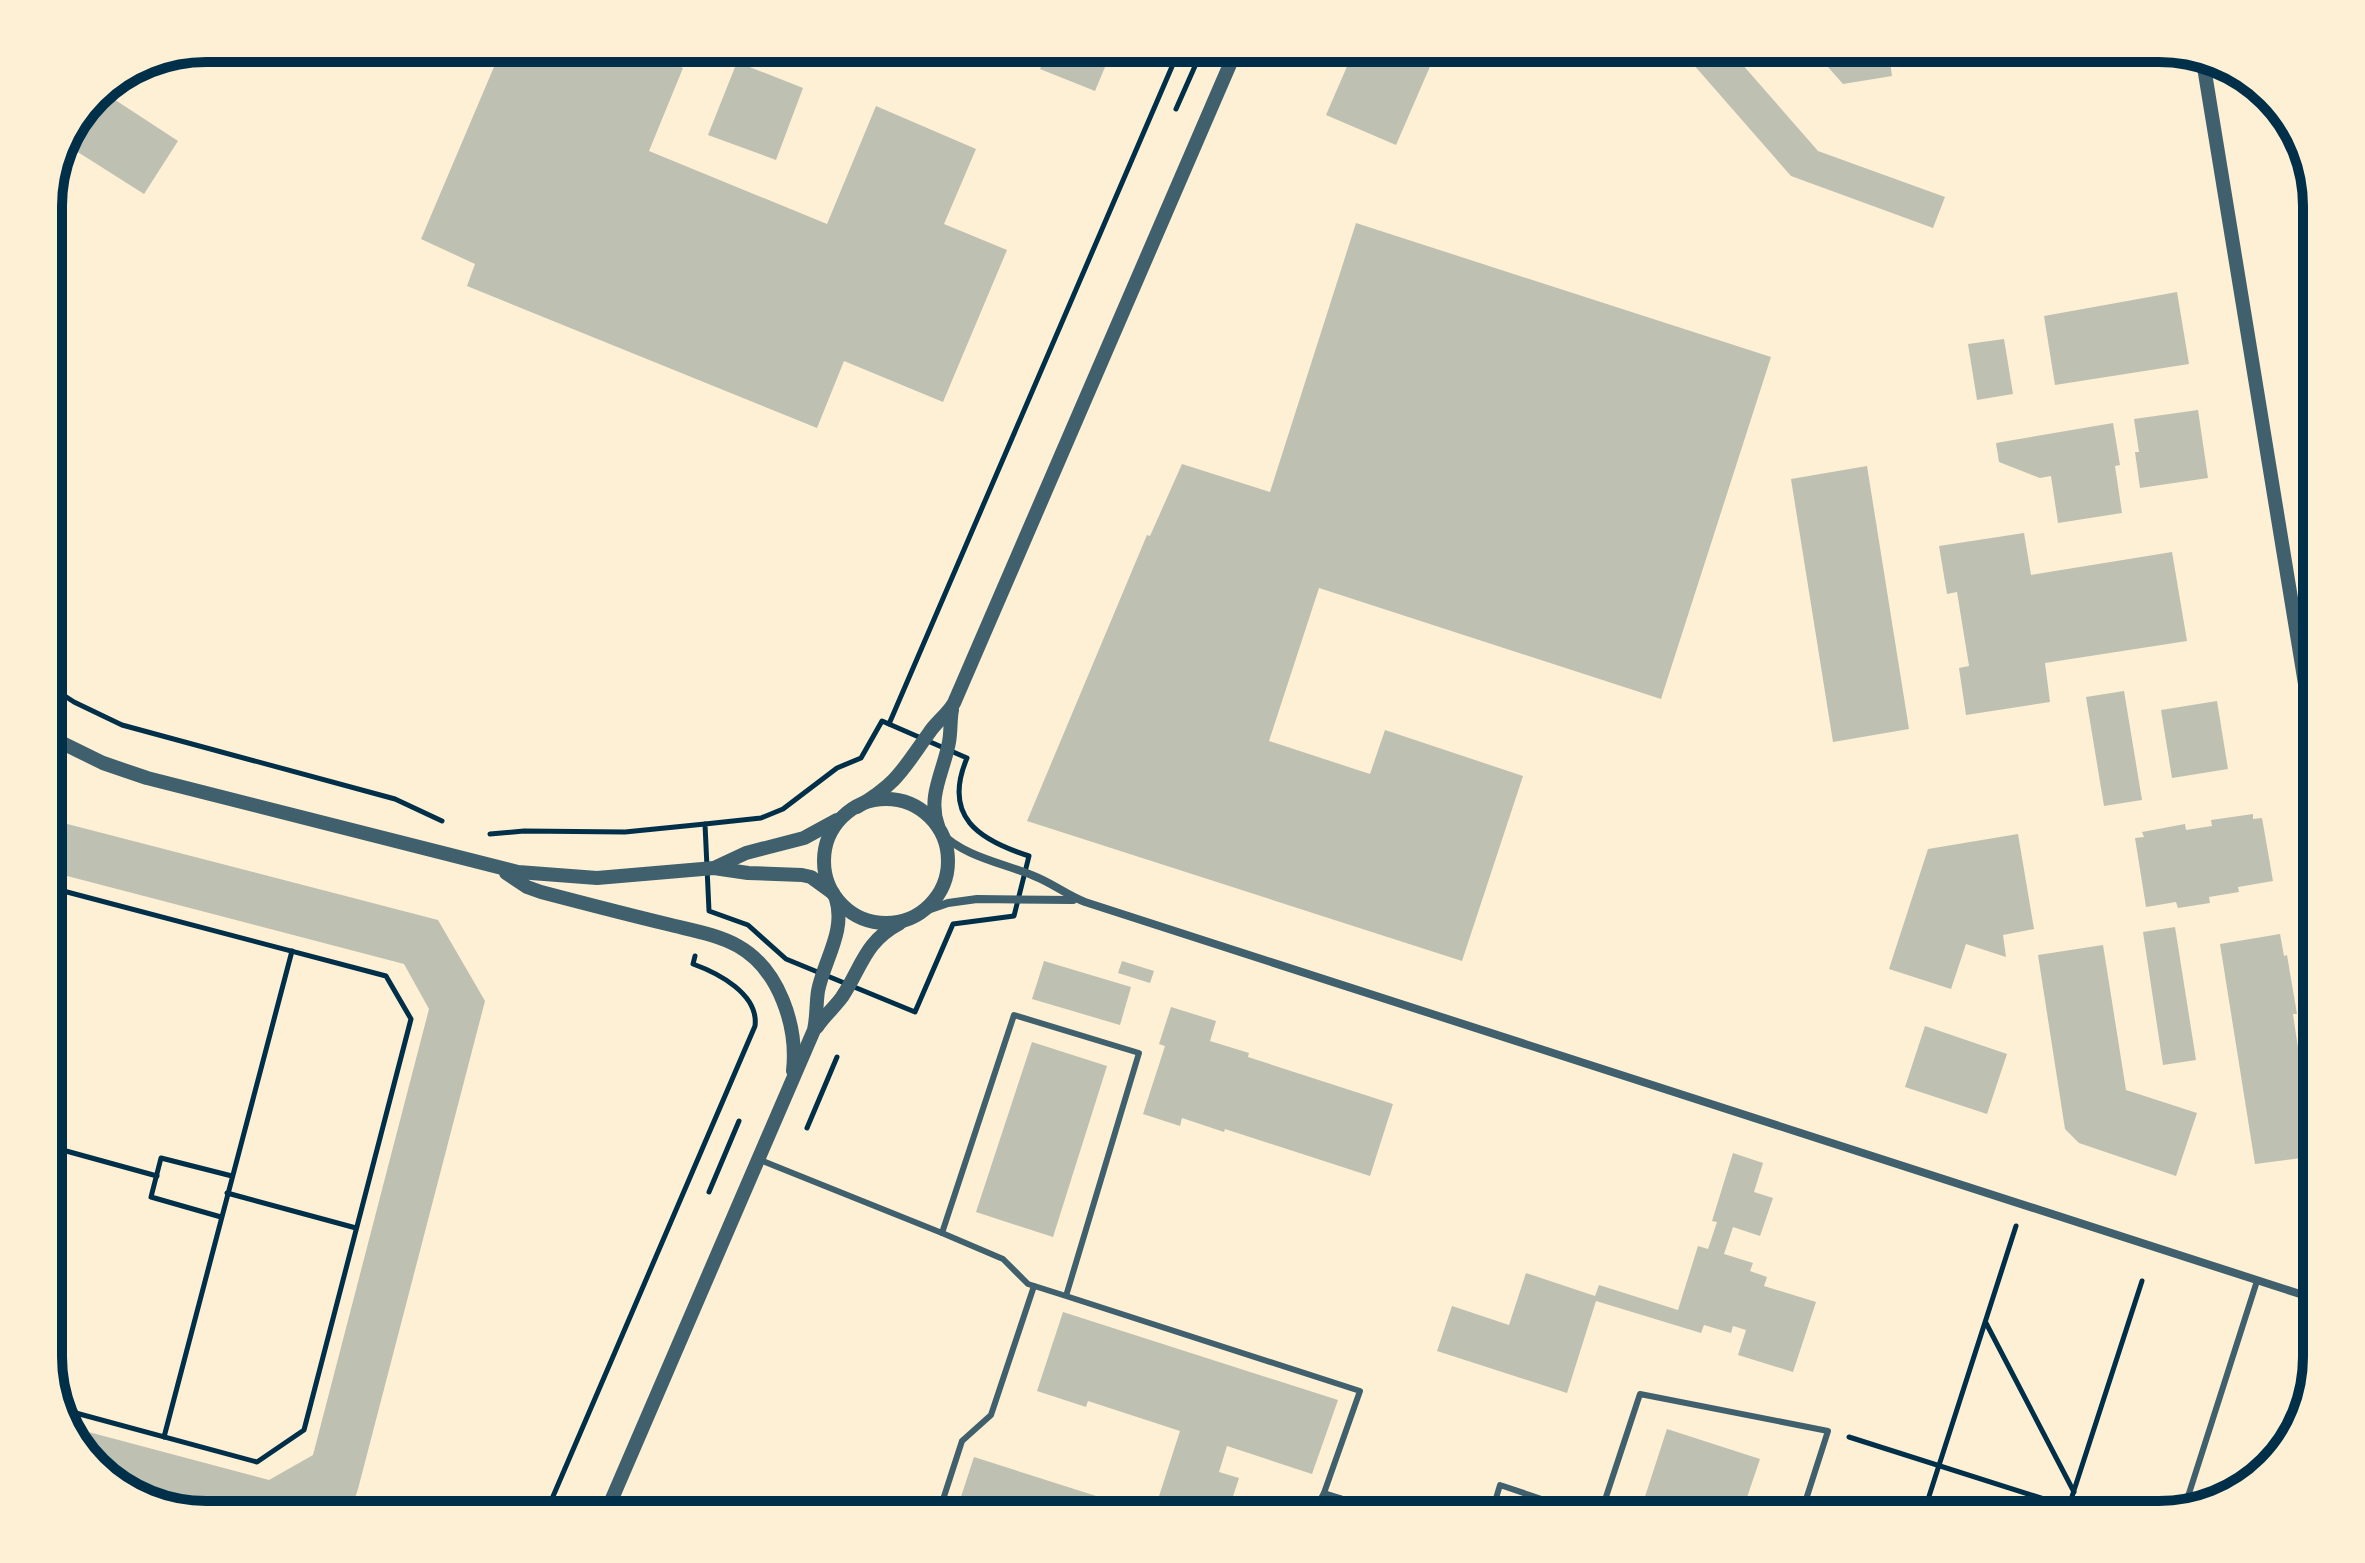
<svg xmlns="http://www.w3.org/2000/svg" width="2365" height="1563" font-family="Mulish,sans-serif">
	<style>
		.building { fill: #bec0b2 }
		.lines { fill: none; stroke-linecap: round; stroke-linejoin: round }
		.path { stroke: #003049; stroke-width: 5 }
		.service { stroke: #3f606c; stroke-width: 6 }
		.minor { stroke: #3f606c; stroke-width: 8 }
		.tertiary { stroke: #3f606c; stroke-width: 14 }
		.rim { fill: none; stroke: #003049; stroke-width: 10 }
	</style>
	<rect width="100%" height="100%" fill="#fdf0d5"/>
	<g class="building">
		<path d="M502 48H634L683 68 649 151 827 224 876 106 976 149 944 224 1007 250 943 402 844 361 817 428 467 286 475 264 421 239Z"/>
		<path d="M1049 48H1113L1095 91 1040 69Z"/>
		<path d="M1355 48H1438L1396 145 1326 115Z"/>
		<path d="M1679 48H1728L1818 151 1945 197 1933 228 1791 176Z"/>
		<path d="M1802 48H1888L1892 76 1843 84 1812 49 1807 53Z"/>
		<path d="M737 62 803 88 776 160 708 135Z"/>
		<path d="M100 90 178 141 144 194 62 142 95 94Z"/>
		<path d="M1356 223 1771 357 1661 699 1319 588 1269 741 1370 774 1385 730 1523 776 1462 961 1027 821 1147 535 1150 536 1182 464 1270 492Z"/>
		<path d="M2177 292 2189 364 2055 385 2044 316Z"/>
		<path d="M2004 339 2013 394 1977 400 1968 344Z"/>
		<path d="M2198 410 2208 478 2140 488 2135 452H2139L2134 419Z"/>
		<path d="M2113 423 2120 465 2115 466 2122 513 2058 523 2051 476 2040 478 1999 462 1996 443Z"/>
		<path d="M1867 466 1909 729 1833 742 1791 479Z"/>
		<path d="M2024 533 2031 575 2172 552 2187 641 2045 663 2050 702 1966 715 1959 668 1969 666 1957 592 1947 594 1939 546Z"/>
		<path d="M2124 691 2142 800 2104 806 2086 697Z"/>
		<path d="M2217 701 2228 769 2172 778 2161 710Z"/>
		<path d="M2253 814V819L2262 818 2273 881 2238 887 2239 892 2209 897 2210 903 2178 908 2176 902 2146 907 2135 838 2144 837 2142 832 2185 824 2186 830 2212 826 2211 820Z"/>
		<path d="M48 819 438 920 485 1001 358 1489 349 1515H206L118 1488 69 1436 66 1426 269 1480 313 1455 429 1009 404 964 48 871Z"/>
		<path d="M2018 834 2034 929 2003 935 2006 957 1966 944 1951 989 1889 969 1928 849Z"/>
		<path d="M2175 927 2196 1060 2163 1065 2143 932Z"/>
		<path d="M2280 934 2284 956 2287 955 2297 1014H2293L2298 1048H2302L2312 1107 2308 1108 2316 1156 2255 1164 2220 944Z"/>
		<path d="M2103 945 2126 1090 2197 1113 2176 1176 2079 1143 2065 1129 2038 955Z"/>
		<path d="M1044 961 1131 987 1120 1025 1032 999Z"/>
		<path d="M1122 961 1154 971 1150 983 1118 973Z"/>
		<path d="M1171 1007 1216 1021 1210 1041 1249 1053 1248 1057 1393 1104 1370 1176 1225 1129 1224 1132 1182 1118 1180 1126 1143 1114 1165 1046 1159 1044Z"/>
		<path d="M1925 1026 2007 1054 1987 1114 1905 1087Z"/>
		<path d="M1032 1042 1107 1066 1053 1237 976 1212Z"/>
		<path d="M1733 1153 1763 1163 1754 1192 1773 1198 1760 1236 1733 1227 1724 1254 1753 1263 1750 1271 1767 1277 1764 1286 1816 1302 1793 1372 1738 1355 1746 1330 1733 1326 1731 1333 1704 1325 1701 1333 1596 1301 1567 1393 1437 1351 1452 1306 1509 1325 1526 1273 1595 1296 1599 1285 1678 1310 1698 1246 1708 1249 1717 1222 1712 1221Z"/>
		<path d="M1063 1312 1338 1400 1312 1474 1227 1446 1219 1472 1239 1478 1227 1515 1206 1513 1205 1515H1153L1180 1431 1088 1401 1086 1407 1037 1391Z"/>
		<path d="M1667 1429 1760 1459 1741 1515H1639Z"/>
		<path d="M974 1457 1115 1502 1112 1511 1123 1515H955Z"/>
		<path d="M1510 1505 1538 1514V1515H1507Z"/>
	</g>
	<g class="lines">
		<g class="path">
			<path d="M1176 109 1203 48"/>
			<path d="M48 685 74 702 122 725 395 799 442 821"/>
			<path d="M882 721 967 758C942 817 979 840 1029 856L1014 916 953 924 915 1012 786 959 748 925 709 911 705 824 761 818 783 809 837 768 861 758Z"/>
			<path d="M889 724 1180 48"/>
			<path d="M490 834 524 831 625 832 705 824"/>
			<path d="M48 887 386 976 411 1019 304 1430 257 1462 61 1409"/>
			<path d="M48 900 52 888"/>
			<path d="M807 1128 837 1057"/>
			<path d="M48 1146 157 1176"/>
			<path d="M709 1192 739 1121"/>
			<path d="M227 1193 356 1228"/>
			<path d="M221 1217 151 1197 161 1158 232 1176"/>
			<path d="M1986 1323 2074 1492"/>
			<path d="M164 1437 292 951"/>
			<path d="M1849 1437 2069 1507"/>
			<path d="M545 1515 755 1026C759 994 718 973 693 964L695 956"/>
			<path d="M1923 1515 2016 1226"/>
			<path d="M2066 1515 2142 1281"/>
		</g>
		<g class="service">
			<path d="M760 1160 942 1233"/>
			<path d="M1066 1296 1028 1284 1003 1259 942 1233 1014 1015 1139 1053 1066 1296 1360 1391 1324 1493"/>
			<path d="M2184 1509 2257 1281"/>
			<path d="M938 1515 962 1441 991 1415 1034 1286"/>
			<path d="M1312 1515 1324 1493 1395 1515"/>
			<path d="M1491 1515 1500 1485 1589 1515"/>
			<path d="M1600 1515 1640 1394 1828 1431 1801 1515"/>
		</g>
		<g class="minor">
			<path d="M941 833C965 857 1003 863 1034 876 1052 883 1067 895 1085 902L2300 1294 2317 1303"/>
			<path d="M919 913 948 903 977 899 1073 900"/>
		</g>
		<g class="tertiary">
			<path d="M2203 61 2317 757"/>
			<path d="M48 736 103 763 147 778 518 872 597 878 714 868 748 873 802 875 811 877 833 893"/>
			<circle cx="886" cy="861" r="62"/>
			<path d="M857 807C898 783 903 769 929 733 936 722 947 715 954 703L1237 48"/>
			<path d="M938 826C927 796 944 771 949 742 951 732 950 720 952 710"/>
			<path d="M716 867 746 853 804 838 837 820"/>
			<path d="M506 873 527 887 541 892C583 903 625 914 667 924 690 930 717 934 738 946 779 969 798 1026 793 1071"/>
			<path d="M817 1027C824 1016 834 1008 842 997 862 967 864 942 900 923"/>
			<path d="M605 1515 814 1030C817 1017 816 1004 818 991 824 960 846 931 836 899"/>
		</g>
	</g>
	<path d="M0 0H2365V1563H0ZM206 62H2159A144 144 0 0 1 2303 206V1357A144 144 0 0 1 2159 1501H206A144 144 0 0 1 62 1357V206A144 144 0 0 1 206 62Z" fill="#fdf0d5" fill-rule="evenodd"/>
	<path class="rim" d="M206 62H2159A144 144 0 0 1 2303 206V1357A144 144 0 0 1 2159 1501H206A144 144 0 0 1 62 1357V206A144 144 0 0 1 206 62Z"/>
</svg>
